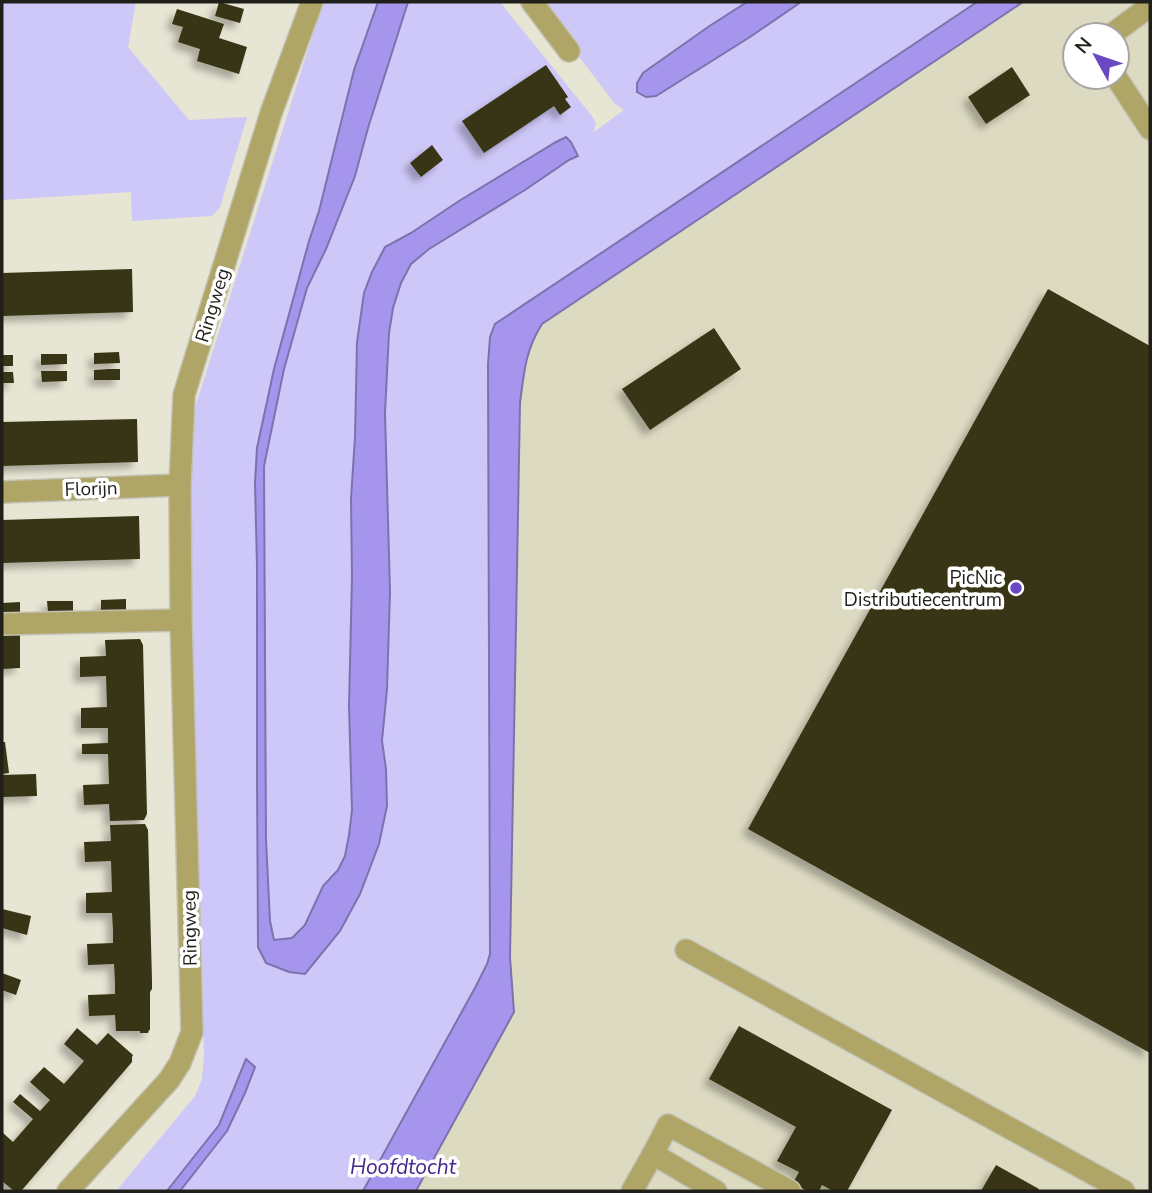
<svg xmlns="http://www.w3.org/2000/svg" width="1152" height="1193" font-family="'Nunito Sans',sans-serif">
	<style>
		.built { fill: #dddac2; fill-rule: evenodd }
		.green { fill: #cec8f8 }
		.water { fill: #a595ed; stroke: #7d72ad; stroke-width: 2 }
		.building { fill: #393413; filter: url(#shadow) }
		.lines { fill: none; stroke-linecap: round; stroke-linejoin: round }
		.minor-casing { stroke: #c3c1b2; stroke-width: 24 }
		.minor { stroke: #afa566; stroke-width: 21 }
		.poi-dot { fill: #6948c1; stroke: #fff; stroke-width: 2.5 }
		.labels { text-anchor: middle; stroke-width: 7; stroke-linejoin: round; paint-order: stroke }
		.street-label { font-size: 19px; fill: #201f19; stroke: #fff }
		.poi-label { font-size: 19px; fill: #201f19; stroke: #fff; text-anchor: end }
		.water-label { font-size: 21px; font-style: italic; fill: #46278b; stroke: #fff }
	</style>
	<defs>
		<filter id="shadow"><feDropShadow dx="-6" dy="6" stdDeviation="3.5" flood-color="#0004"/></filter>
	</defs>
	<rect width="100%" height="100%" fill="#e7e5d3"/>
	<path class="built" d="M868 2H1150V1191H361L431 315ZM1075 35H1117V77H1075Z"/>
	<g class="green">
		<path d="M2 2H136L128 47 189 120 247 117 220 207 212 216 132 221 131 192 2 200Z"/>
		<path d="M323 2H500L592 116 596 123 594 132 624 110 614 103 538 2H747L708 27 643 73 646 97 656 96 750 37 801 2H998L506 340 503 955 490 954 476 986 363 1191H116L195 1096 202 1079 204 1056 188 527 193 414Z"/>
	</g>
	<g class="water">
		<path d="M378 2H408L368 128 355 176 326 249 307 288 284 369 264 466 266 840 270 921 274 940 292 938 305 925 323 886 338 870 345 856 349 835 352 810 349 706 352 576 351 499 355 437 357 342 364 293 372 272 385 247 411 233 459 201 556 142 566 137 571 142 578 156 569 160 525 190 429 249 411 264 401 283 393 308 389 333 385 413 390 592 387 689 382 741 386 769 387 806 379 844 360 894 340 931 305 974 289 972 266 963 258 947 257 777V566L255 483 257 448 274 369 309 241 319 211 354 70Z"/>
		<path d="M747 2H801L750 37 656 96 646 97 637 92V83L643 73 708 27Z"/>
		<path d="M977 2H1023L542 324C525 351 524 373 520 403L510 957 514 1012 416 1191H363L476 986 487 964 490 954 488 364 490 337 495 324Z"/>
		<path d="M246 1059 255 1067 245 1093 227 1131 180 1191H167L219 1125Z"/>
	</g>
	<g class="building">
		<path d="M219 2 244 9 240 23 215 16Z"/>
		<path d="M177 9 224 24 219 38 247 47 239 74 197 61 200 49 178 42 183 27 172 24Z"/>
		<path d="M546 65 568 97 565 99 571 107 560 115 554 106 484 153 462 121Z"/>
		<path d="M1012 67 1030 95 986 124 968 97Z"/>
		<path d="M432 145 443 160 421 177 410 163Z"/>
		<path d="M132 269 133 312 2 316V273Z"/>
		<path d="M1048 289 1150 346V1053L748 829Z"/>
		<path d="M714 328 741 369 650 430 622 389Z"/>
		<path d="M119 352 120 363 94 364V353Z"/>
		<path d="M41 354H67V364L41 365Z"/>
		<rect x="2" y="355" width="11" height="11"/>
		<path d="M109 369H120V380H94V370Z"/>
		<path d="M41 371H67V381L42 382Z"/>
		<path d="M2 372H13L14 383H2Z"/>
		<path d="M137 419 138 462 2 466V422Z"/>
		<path d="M139 516 140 559 2 563V520Z"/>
		<path d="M126 599V611H101V600Z"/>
		<path d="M47 601H73V611L48 612Z"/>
		<path d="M20 602V613H2V603Z"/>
		<path d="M2 635H20V668L2 669Z"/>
		<path d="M140 639 143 645 147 814 144 820 110 821 109 804 84 805 83 785 109 784 108 754H82V744L108 743V728H81V708L107 707 106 676 80 677V657L106 656 105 640Z"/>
		<path d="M2 742H5L9 773 2 774Z"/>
		<path d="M36 774 37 796 2 797V775Z"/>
		<path d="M145 824 148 830 152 981V989L150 992V1030H149L148 1033H140V1031H116L115 1015 89 1016 88 995 115 994V982L114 964 88 965 87 944 113 943V930L112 913H86V893L112 892 111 861 85 862 84 842 111 841 110 825Z"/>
		<path d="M2 909 31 916 27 935 2 928Z"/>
		<path d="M2 973 21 980 16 995 2 990Z"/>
		<path d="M739 1026 892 1110 847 1191H833L822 1185 819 1191H807L793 1183 799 1172 777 1161 796 1127 709 1079Z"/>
		<path d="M77 1028 97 1045 108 1033 133 1055 132 1057V1062L22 1190 14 1191 2 1181V1132L13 1142 33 1119 13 1102 20 1094 40 1111 50 1100 30 1082 44 1067 64 1084 84 1061 64 1044Z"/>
		<path d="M996 1165 1039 1189 1038 1191H981Z"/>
	</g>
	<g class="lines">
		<defs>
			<g id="minor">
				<path d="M532 2 569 51"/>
				<path d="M1111 35 1150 6"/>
				<path d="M1116 77 1150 129"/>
				<path d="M2 492 180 485"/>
				<path d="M2 624 181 620"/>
				<path d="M686 950 1124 1191"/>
				<path d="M653 1154 668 1125 790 1191"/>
				<path d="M68 1191 169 1080 180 1063 192 1032 181 620 180 485 184 395 271 113 312 2"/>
				<path d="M632 1191 653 1154 716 1191"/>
			</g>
		</defs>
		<use href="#minor" class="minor-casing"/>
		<use href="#minor" class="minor"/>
	</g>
	<circle class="poi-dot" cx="1016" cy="588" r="7"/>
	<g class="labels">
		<g class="street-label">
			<text transform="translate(212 305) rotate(-73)" y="7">Ringweg</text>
			<text transform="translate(91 488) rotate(-2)" y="7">Florijn</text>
			<text transform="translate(189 928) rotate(-91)" y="7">Ringweg</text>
		</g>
		<g class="poi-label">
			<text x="1002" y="584">PicNic<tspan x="1002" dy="22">Distributiecentrum</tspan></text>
		</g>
		<g class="water-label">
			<text x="403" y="1174">Hoofdtocht</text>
		</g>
	</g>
	<rect width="1152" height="1193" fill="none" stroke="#201f19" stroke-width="7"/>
	<g transform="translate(1096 56) rotate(310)"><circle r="33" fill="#ffffff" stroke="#a6a5a3" stroke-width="2"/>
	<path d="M0-5L12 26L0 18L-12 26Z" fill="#6948c1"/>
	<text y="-10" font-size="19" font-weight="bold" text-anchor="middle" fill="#201f19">N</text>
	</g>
</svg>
